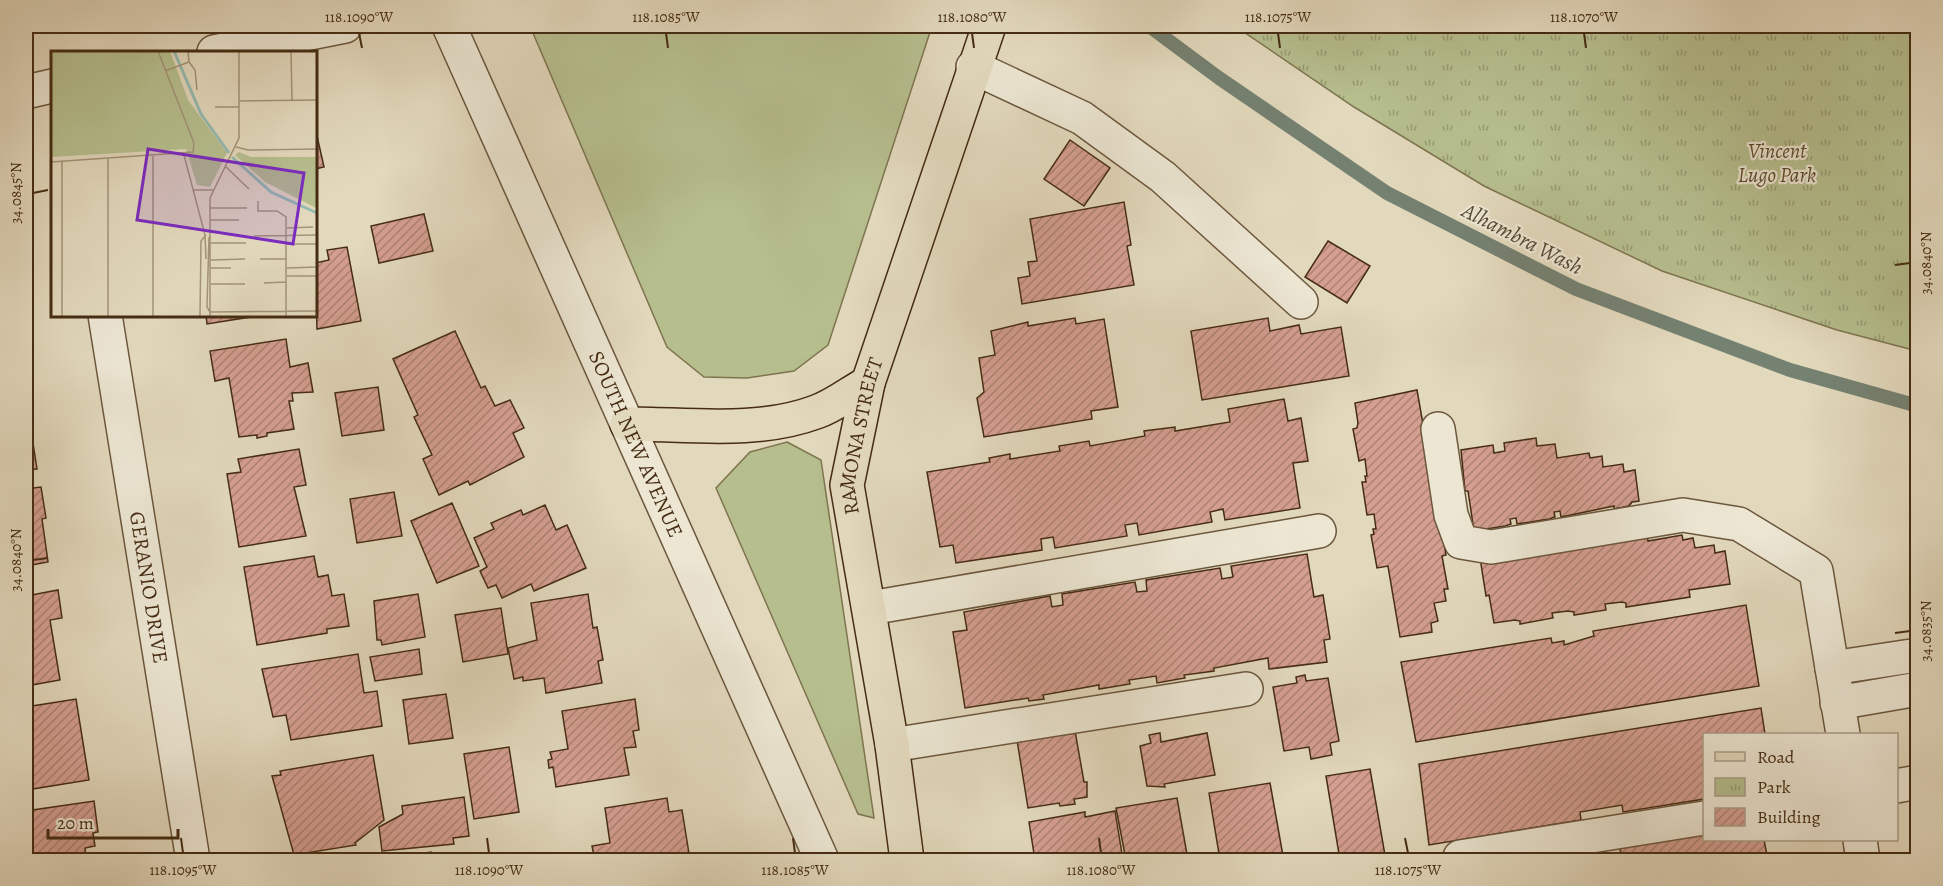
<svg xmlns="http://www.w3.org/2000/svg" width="1943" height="886" font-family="Alegreya,serif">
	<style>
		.grass { fill: #b6be8e; stroke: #7e7550; stroke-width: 1.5 }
		.park { fill: url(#park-tufts); stroke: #7e7550; stroke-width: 1.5 }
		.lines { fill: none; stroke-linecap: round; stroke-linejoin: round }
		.stream { stroke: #758171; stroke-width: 14 }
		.building { fill: url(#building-hatch); stroke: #452c13; stroke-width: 1.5 }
		.minor-casing { stroke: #6c573d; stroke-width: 36 }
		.major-casing { stroke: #452c13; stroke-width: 36 }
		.minor { stroke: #ece6d3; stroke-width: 33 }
		.major { stroke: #e2d8bc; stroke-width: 33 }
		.ticks { fill: none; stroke: #452c13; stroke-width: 2 }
		.labels { text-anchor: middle; stroke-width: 4.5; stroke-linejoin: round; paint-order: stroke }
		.park-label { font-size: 21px; font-style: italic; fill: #5c492c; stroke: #ece6d3 }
		.street-label { font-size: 21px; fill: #452c13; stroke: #ece6d3 }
		.water-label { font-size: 22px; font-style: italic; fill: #554832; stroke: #ece6d3 }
		.inset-river { fill: none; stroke: #95bab0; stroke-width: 3 }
		.inset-road { fill: none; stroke: #a39378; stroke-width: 1.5 }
		.view { fill: #7b2cbf; fill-opacity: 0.15; stroke: #7b2cbf; stroke-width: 3 }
		.inset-edge { fill: none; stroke: #452c13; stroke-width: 3 }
		.neatline { fill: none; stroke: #452c13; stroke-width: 2 }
		.ticks-label { font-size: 15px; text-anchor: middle; fill: #452c13 }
	</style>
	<defs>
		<pattern id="park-tufts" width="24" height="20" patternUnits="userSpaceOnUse" patternTransform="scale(1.5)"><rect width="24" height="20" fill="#b6be8e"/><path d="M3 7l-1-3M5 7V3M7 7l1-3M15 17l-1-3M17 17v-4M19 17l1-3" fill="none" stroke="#969b73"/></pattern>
		<pattern id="building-hatch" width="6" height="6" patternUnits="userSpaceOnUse" patternTransform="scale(1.5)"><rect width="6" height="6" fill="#d49e90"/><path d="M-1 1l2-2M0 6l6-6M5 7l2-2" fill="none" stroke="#ae8174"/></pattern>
	</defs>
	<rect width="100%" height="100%" fill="#e2d8bc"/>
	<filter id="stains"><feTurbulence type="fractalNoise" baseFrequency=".00333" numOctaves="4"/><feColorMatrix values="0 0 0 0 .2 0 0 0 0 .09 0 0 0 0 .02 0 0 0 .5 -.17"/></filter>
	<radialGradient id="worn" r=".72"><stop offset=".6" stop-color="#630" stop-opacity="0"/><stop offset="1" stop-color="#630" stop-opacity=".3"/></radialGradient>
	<g class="grass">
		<path d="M530 26H932L828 345 794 371 747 378 704 377 667 347Z"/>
		<path d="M787 442 821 460 874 818 858 814 716 488 750 452Z"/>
	</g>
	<path class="park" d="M1235 26H1917V351L1837 330 1662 271 1484 186 1354 107Z"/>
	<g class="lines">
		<path class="stream" d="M1149 26 1219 78 1387 193 1576 289 1790 370 1918 406"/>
	</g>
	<g class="building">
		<path d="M315 127 324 167 315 169Z"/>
		<path d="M1070 140 1110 168 1084 206 1044 179Z"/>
		<path d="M1124 202 1131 245 1127 246 1134 285 1022 304 1018 278 1030 276 1028 262 1037 261 1030 219Z"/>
		<path d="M424 214 433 251 379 263 371 226Z"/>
		<path d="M1328 241 1370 266 1347 303 1305 277Z"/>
		<path d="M347 247 361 321 317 329 315 263 329 260 327 250Z"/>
		<path d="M206 315H263L207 324Z"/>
		<path d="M1075 318 1076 324 1104 319 1118 407 1091 411 1092 419 984 437 977 398 984 392 979 358 995 355 991 331 1028 322V326Z"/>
		<path d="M1268 318 1270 331 1299 325 1301 334 1341 327 1349 376 1202 400 1191 331Z"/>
		<path d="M455 331 481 388 485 386 495 406 510 400 524 428 513 433 524 457 470 485 468 481 439 495 423 459 432 455 414 417 418 415 393 359Z"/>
		<path d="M286 339 290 367 308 363 313 392 292 393 293 401H289L294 429 267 433V436L257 438V435L239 437 229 378 215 381 210 351Z"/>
		<path d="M378 387 384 430 342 436 335 393Z"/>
		<path d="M1417 390 1446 555 1442 556 1448 589H1444L1446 601 1434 603 1438 621 1431 623 1432 632 1400 637 1388 566 1377 568 1371 535 1374 534 1373 529H1376L1374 514 1367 515 1362 482H1366L1365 476H1367L1365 459 1359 461 1353 429 1357 428 1358 423 1355 403Z"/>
		<path d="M26 398 37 469 26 470Z"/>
		<path d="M1284 399 1288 421 1301 418 1308 461 1293 463 1300 508 1225 520 1223 509 1210 512 1212 522 1139 535 1137 523 1125 525 1127 536 1055 548 1053 537 1041 539 1042 550 956 563 953 545 940 547 927 472 990 462 989 458 1010 454V459L1060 451 1059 446 1089 441 1090 446 1145 436 1144 431 1175 427V431L1230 422 1228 409Z"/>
		<path d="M1536 438 1537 446 1555 444 1557 458 1589 453 1590 458 1602 456 1603 467 1623 464 1624 472 1635 470 1639 501 1632 502 1629 506 1614 509V506L1561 517 1560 511 1554 512 1555 517 1549 519 1517 524 1516 518 1510 519 1511 524 1505 526 1474 531 1468 491H1465L1461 450 1493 445 1494 453 1505 451 1504 443Z"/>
		<path d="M299 449 306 485 294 487 306 536 239 547 227 474 241 472 238 459Z"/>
		<path d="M41 487 46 518 42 519 48 562 26 566V489Z"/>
		<path d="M394 492 402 536 357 543 350 499Z"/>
		<path d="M452 503 479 566 437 583 411 521Z"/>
		<path d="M545 505 556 530 567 525 586 568 534 591 531 584 502 598 496 585 488 588 480 571 487 567 474 538 494 529 491 523 521 510 523 515Z"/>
		<path d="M1647 532 1648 541 1682 535 1683 540 1693 538 1695 548 1714 545 1715 553 1725 551 1730 584 1689 590 1690 597 1626 607V603L1622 602 1605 604 1606 610 1574 615V612L1568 611 1552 613 1553 618 1520 624V621L1515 620 1494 623 1489 595 1486 596 1481 564 1483 560Z"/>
		<path d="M1307 554 1314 597 1323 595 1330 639 1324 640 1327 662 1269 669 1268 658 1214 668V671L1184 675 1185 678 1157 683 1156 676 1129 680 1130 684 1099 689V685L1043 695 1044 699 1029 701 1028 698 965 708 953 632 967 630 964 612 1050 596 1052 607 1063 605 1062 594 1135 582 1137 592 1147 591 1146 580 1220 568 1222 579 1233 577 1231 566Z"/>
		<path d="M314 556 318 577 328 575 332 596 344 594 349 626 327 629V633L257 645 244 567Z"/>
		<path d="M58 590 62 618 50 620 60 680 26 686V596Z"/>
		<path d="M418 594 425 637 382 645 381 640H377L374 601Z"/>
		<path d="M588 594 593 628 597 627 603 660 598 661 602 683 546 693 544 678 523 681V677L514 679 508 648 537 640 531 603Z"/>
		<path d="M1746 605 1759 686 1416 742 1401 662 1551 638 1552 643 1564 641V645L1594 636 1593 631Z"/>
		<path d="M501 608 508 654 463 662 455 615Z"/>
		<path d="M419 649 422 674 375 681 370 657Z"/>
		<path d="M358 654 364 693 377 691 382 726 291 740 286 715 273 717 262 669Z"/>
		<path d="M1305 675 1306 681 1328 678 1339 741 1330 743 1332 755 1311 759 1309 747 1284 751 1273 687 1297 683 1296 677Z"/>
		<path d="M446 694 453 738 409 744 403 700Z"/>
		<path d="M76 699 89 780 26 790V707Z"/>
		<path d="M635 699 639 730 633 731 636 747 624 748 629 775 556 787 553 767 549 768 548 760 552 759 550 752 568 749 562 711Z"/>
		<path d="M1761 708 1765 734H1704V799L1623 812 1622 805 1580 812 1581 820 1429 845 1419 764Z"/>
		<path d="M1075 731 1084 782H1087V797L1074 799 1075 804 1060 806 1059 803 1028 808 1017 740Z"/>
		<path d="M1160 733 1161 742 1207 733 1215 775 1164 784 1165 787 1147 786 1140 746 1151 743 1149 735Z"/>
		<path d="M509 747 519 812 474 819 464 754Z"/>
		<path d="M373 755 384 820 355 843 356 845 294 855 272 776 281 775 280 771Z"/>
		<path d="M1370 769 1385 855 1340 860 1326 776Z"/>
		<path d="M1270 783 1283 856 1257 860H1220L1209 793Z"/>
		<path d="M464 797 469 836 453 838 454 844 382 851 379 827 403 814 402 806Z"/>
		<path d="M667 798 669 812 682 810 690 860H595L592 846 610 843 605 808Z"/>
		<path d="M1177 798 1188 860H1126L1116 808Z"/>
		<path d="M1913 800H1918V828Z"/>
		<path d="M94 801 98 832 93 833 95 846 85 848 86 860H26V811Z"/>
		<path d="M1115 811 1123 860H1035L1029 822 1085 812V817Z"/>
		<path d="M1704 830V840H1764L1768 860H1518L1596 848 1598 858 1621 854 1619 844Z"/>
		<path d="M431 852 432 860H381Z"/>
	</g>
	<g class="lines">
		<defs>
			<g id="minor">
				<path id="s1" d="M449 26 822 860"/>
				<path d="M214 52 345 26"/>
				<path d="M973 67 1082 118 1163 177 1301 302"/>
				<path d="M26 92 52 86"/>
				<path id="s2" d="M105 315 193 860"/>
				<path d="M1438 429 1451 515 1461 542 1491 547 1683 515 1739 524 1816 571 1843 734"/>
				<path d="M870 608 1319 531"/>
				<path d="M1832 668 1918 655"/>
				<path d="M1837 703 1918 689"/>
				<path d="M892 745 1246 689"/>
				<path d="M1896 786 1918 782"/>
				<path d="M1860 840 1863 860"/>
				<path d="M1460 857 1704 818"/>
			</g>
			<g id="major">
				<path d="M627 424C688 424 757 434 816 412 834 406 851 392 868 383"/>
				<path id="s3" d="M907 860 892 745 847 485 868 383 989 26"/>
			</g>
		</defs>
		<use href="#minor" class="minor-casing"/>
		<use href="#major" class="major-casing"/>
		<use href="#minor" class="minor"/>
		<use href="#major" class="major"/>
	</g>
	<path class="ticks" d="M359 33 362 48M666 33 668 48M972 33 974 48M1278 33 1280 48M1584 33 1586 48M33 193 48 190M1895 265 1910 263M33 560 48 558M1895 633 1910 631M181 838 183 853M487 838 489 853M793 838 795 853M1099 838 1101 853M1405 838 1408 853"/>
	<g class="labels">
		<g class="park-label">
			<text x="1777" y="158">Vincent<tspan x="1777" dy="24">Lugo Park</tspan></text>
		</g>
		<g class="street-label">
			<text dy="7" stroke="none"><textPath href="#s3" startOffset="430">RAMONA STREET</textPath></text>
			<text dy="7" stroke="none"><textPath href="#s1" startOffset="458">SOUTH NEW AVENUE</textPath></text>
			<text dy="7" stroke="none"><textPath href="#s2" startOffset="276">GERANIO DRIVE</textPath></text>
		</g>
		<g class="water-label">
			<text transform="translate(1523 238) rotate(27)" y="8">Alhambra Wash</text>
		</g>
	</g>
	<g transform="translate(51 51)">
		<rect width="266" height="266" fill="#e2d8bc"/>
		<path d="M0 0H119L137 49 176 102 159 136 146 134 135 98 0 106Z" fill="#b6be8e"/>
		<path d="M188 101 200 106H265V157L214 131 184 104Z" fill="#b6be8e"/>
		<path class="inset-river" d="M123 0 150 63 178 102M181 106 220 141 266 162"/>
		<path class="inset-road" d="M240 0 241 49M138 11 144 19 146 39M114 20 138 11 137 0M188 50 266 49M164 56H188M185 96 197 99 266 98M133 104 154 184 155 208M102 105V265M57 108V265M11 110V265M0 111 142 101 143 92 107 0M174 115 198 138M142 139H162M207 150V160H226L235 166V265M159 157H196M159 169H188M236 177 262 176M203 185 266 184M158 186 156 256 159 261M160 192H195M236 193H266M209 208H236M160 209 194 208M160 217H180M236 217 266 216M236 225H266M213 232 235 231M160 233H194M159 261 266 260M149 265 150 190 155 184M159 265V147L188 87V0"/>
		<path class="view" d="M97 98 253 122 242 193 86 169Z"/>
		<rect width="266" height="266" class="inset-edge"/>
	</g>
	<rect width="1943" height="886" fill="none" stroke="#e2d8bc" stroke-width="66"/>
	<rect x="1703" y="733" width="195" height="108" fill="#ece6d3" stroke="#a99c86" stroke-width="1.5"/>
	<rect x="1715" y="752" width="30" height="9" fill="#e2d8bc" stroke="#a99c86" stroke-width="1.5"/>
	<text x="1757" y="763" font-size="18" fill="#452c13">Road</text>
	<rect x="1715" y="778" width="30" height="18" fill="url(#park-tufts)" stroke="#a99c86" stroke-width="1.5"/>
	<text x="1757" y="793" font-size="18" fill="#452c13">Park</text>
	<rect x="1715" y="808" width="30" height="18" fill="url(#building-hatch)" stroke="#a99c86" stroke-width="1.5"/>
	<text x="1757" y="823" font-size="18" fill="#452c13">Building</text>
	<path d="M48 829v9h130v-9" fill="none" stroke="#452c13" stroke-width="3"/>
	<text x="57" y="829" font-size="18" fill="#452c13" stroke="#ece6d3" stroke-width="4.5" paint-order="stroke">20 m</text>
	<rect x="33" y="33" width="1877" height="820" class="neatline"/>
	<g class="ticks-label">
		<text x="359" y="22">118.1090°W</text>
		<text x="666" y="22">118.1085°W</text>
		<text x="972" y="22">118.1080°W</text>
		<text x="1278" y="22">118.1075°W</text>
		<text x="1584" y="22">118.1070°W</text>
		<text transform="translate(16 193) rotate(-90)" y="5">34.0845°N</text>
		<text transform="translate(1926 263) rotate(-90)" y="5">34.0840°N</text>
		<text transform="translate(16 560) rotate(-90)" y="5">34.0840°N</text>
		<text transform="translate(1926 631) rotate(-90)" y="5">34.0835°N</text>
		<text x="183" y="875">118.1095°W</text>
		<text x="489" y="875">118.1090°W</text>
		<text x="795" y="875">118.1085°W</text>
		<text x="1101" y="875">118.1080°W</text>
		<text x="1408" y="875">118.1075°W</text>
	</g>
	<rect width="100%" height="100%" filter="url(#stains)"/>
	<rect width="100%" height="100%" fill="url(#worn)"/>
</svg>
